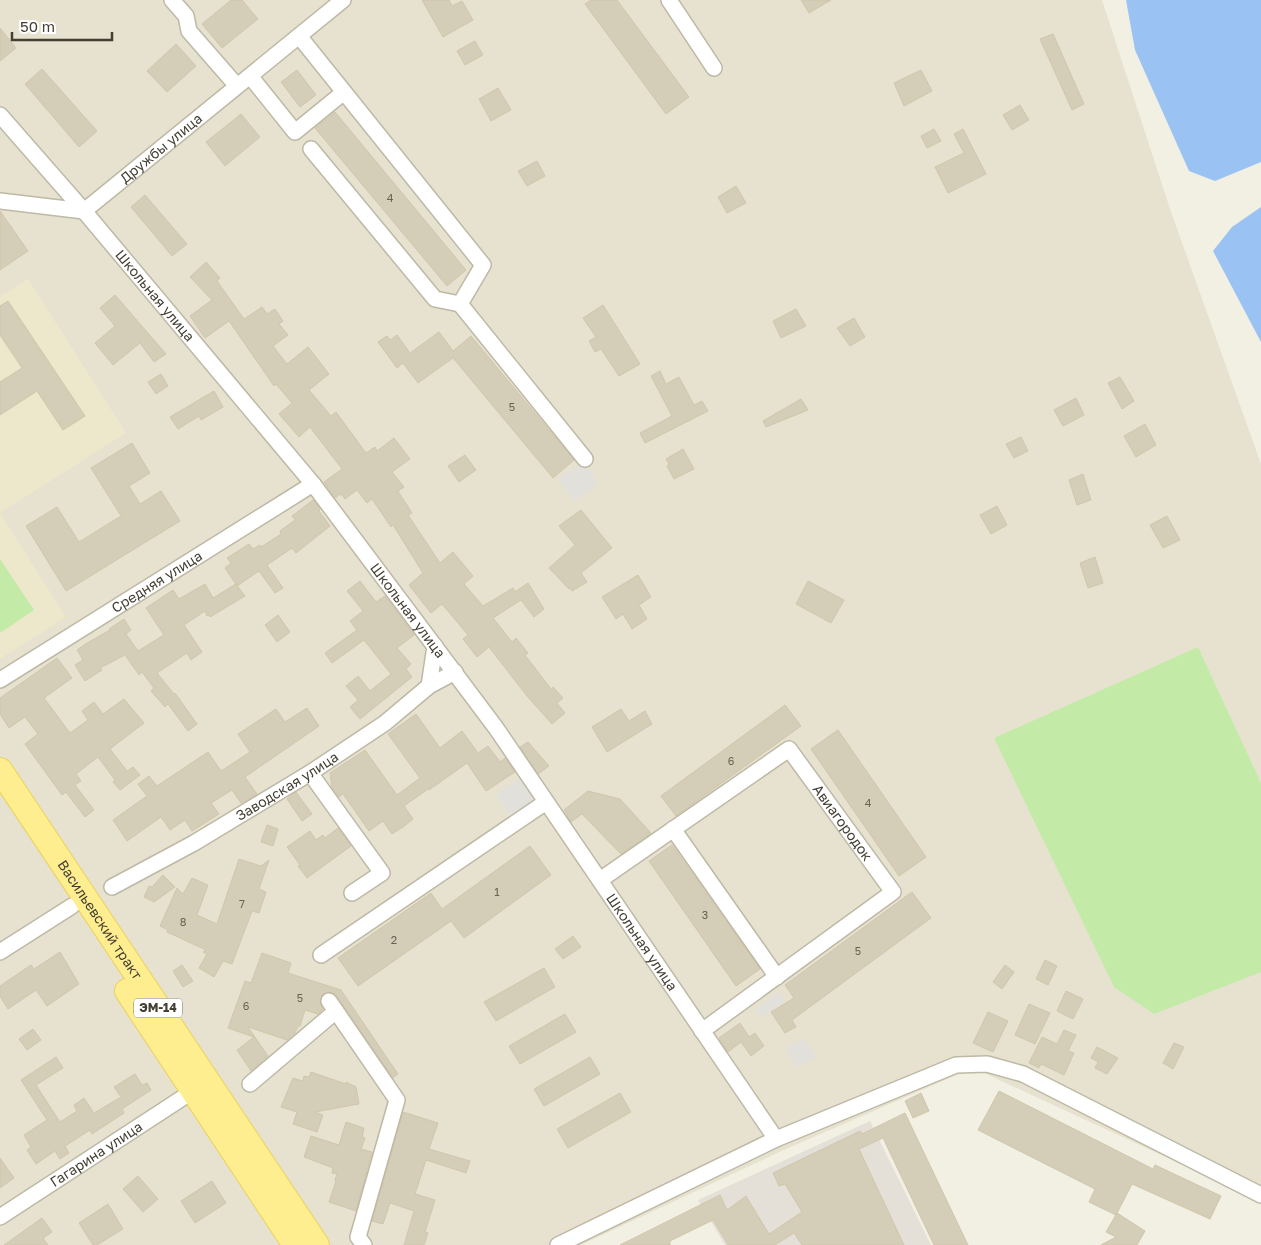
<svg xmlns="http://www.w3.org/2000/svg" width="1261" height="1245" font-family="'Golos Text',sans-serif">
	<style>
		.residential { fill: #e7e2d0 }
		.industrial { fill: #e4e0d8 }
		.education { fill: #ede7cb }
		.green { fill: #c4eaa8 }
		.parking { fill: #e2e0db }
		.water { fill: #9ac3f4 }
		.building { fill: #d4cdb7; stroke: #d0c6aa }
		.lines { fill: none; stroke-linecap: round; stroke-linejoin: round }
		.street-casing { stroke: #beb9a5; stroke-width: 18 }
		.primary-casing { stroke: #ead159; stroke-width: 26 }
		.street { stroke: #fff; stroke-width: 15 }
		.primary { stroke: #ffee8f; stroke-width: 24 }
		.labels { text-anchor: middle; stroke-width: 4.5; stroke-linejoin: round; paint-order: stroke }
		.number-label { font-size: 11px; fill: #686254 }
		.shield { fill: #fff; stroke: #7c7970; stroke-width: 1 }
		.shield-label { font-size: 12px; font-weight: bold; fill: #443f33 }
		.street-label { font-size: 14px; fill: #443f33; stroke: #fff }
	</style>
	<rect width="100%" height="100%" fill="#f2f0e2"/>
	<path class="residential" d="M0 0H1102L1170 209 1261 464V1201L973 1068 786 1149 581 1245H0Z"/>
	<path class="industrial" d="M870 1121 931 1245H725L698 1200Z"/>
	<g class="education">
		<path d="M28 279 126 433 0 513V297Z"/>
		<path d="M0 513 66 617 0 659Z"/>
	</g>
	<g class="green">
		<path d="M0 559 34 610 0 633Z"/>
		<path d="M1198 647 1261 783V972L1154 1014 1114 987 994 738Z"/>
	</g>
	<g class="parking">
		<path d="M584 461 595 476 592 479 597 486 574 501 558 479Z"/>
		<path d="M519 779 535 802 511 817 496 795Z"/>
		<path d="M779 992 785 1001 762 1017 756 1009Z"/>
		<path d="M804 1038 816 1057 798 1068 786 1049Z"/>
	</g>
	<g class="water">
		<path d="M1126 0H1261V162L1215 181 1189 171 1135 50Z"/>
		<path d="M1261 207V342L1213 251 1232 227Z"/>
	</g>
	<g class="building">
		<path d="M231 0H242L258 19 222 48 202 24Z"/>
		<path d="M422 0H449L452 6 462 1 473 20 443 37Z"/>
		<path d="M591 0H617L689 97 666 114 585 4Z"/>
		<path d="M801 0H831L809 13Z"/>
		<path d="M0 28 16 48 0 61Z"/>
		<path d="M1053 34 1084 104 1072 110 1040 39Z"/>
		<path d="M475 41 483 55 465 65 457 51Z"/>
		<path d="M176 44 196 66 167 92 147 71Z"/>
		<path d="M42 69 97 131 79 147 25 84Z"/>
		<path d="M297 70 316 95 300 107 281 82Z"/>
		<path d="M921 70 932 91 904 106 894 83Z"/>
		<path d="M498 88 511 110 491 121 479 99Z"/>
		<path d="M1020 105 1029 120 1012 130 1003 115Z"/>
		<path d="M335 112 466 270 447 286 315 128Z"/>
		<path d="M241 114 260 137 225 166 206 142Z"/>
		<path d="M934 129 941 141 927 148 921 136Z"/>
		<path d="M963 129 986 174 948 193 935 167 964 153 954 134Z"/>
		<path d="M537 161 545 176 527 186 518 171Z"/>
		<path d="M736 186 746 203 727 213 718 197Z"/>
		<path d="M145 195 187 244 172 256 131 207Z"/>
		<path d="M0 211 28 251 0 270Z"/>
		<path d="M206 262 220 278 217 281 244 319 262 307 267 314 275 309 283 321 279 324 288 335 273 346 287 364 308 347 329 374 309 390 331 416 336 412 366 453 375 447 377 451 394 438 410 459 392 472 404 487 398 491 412 513 408 515 440 563 453 552 473 576 464 584 483 606 513 588 515 592 528 583 544 609 534 617 521 600 493 618 512 642 516 638 528 653 525 655 551 689 553 687 563 698 557 703 565 713 552 724 527 696 489 647 477 657 463 639 468 635 442 604 431 613 409 585 423 573 393 525 391 527 372 499 367 503 357 490 345 499 341 494 335 498 324 482 342 469 310 427 299 437 279 414 292 403 276 384 274 386 229 321 205 338 190 316 212 300 190 277Z"/>
		<path d="M115 295 166 354 154 362 140 343 113 365 95 343 115 326 100 308Z"/>
		<path d="M8 301 85 416 63 430 37 391 0 415V382L22 368 0 335V306Z"/>
		<path d="M603 305 640 364 619 376 601 349 595 352 589 341 596 337 583 318Z"/>
		<path d="M796 309 806 326 781 338 773 321Z"/>
		<path d="M854 318 865 337 850 346 837 328Z"/>
		<path d="M439 332 453 351 471 336 574 460 553 478 453 358 418 383 403 363 397 368 378 342 387 336 390 340 397 335 410 353Z"/>
		<path d="M660 371 666 384 679 377 694 405 702 401 708 411 645 443 640 433 672 416 651 376Z"/>
		<path d="M161 374 168 386 156 394 148 382Z"/>
		<path d="M1120 377 1134 401 1122 409 1108 383Z"/>
		<path d="M214 391 223 407 201 420 199 416 178 429 170 417Z"/>
		<path d="M1076 398 1084 415 1063 426 1054 410Z"/>
		<path d="M801 399 808 410 766 427 763 421Z"/>
		<path d="M1145 424 1156 445 1136 457 1124 436Z"/>
		<path d="M1021 437 1028 451 1014 458 1006 444Z"/>
		<path d="M132 443 150 473 129 486 140 504 161 491 180 521 66 591 26 526 57 507 79 542 121 516 91 468Z"/>
		<path d="M683 449 694 469 674 479 667 466 669 464 666 459Z"/>
		<path d="M465 455 476 470 459 482 448 466Z"/>
		<path d="M1083 474 1091 500 1077 505 1069 480Z"/>
		<path d="M313 500 320 509 319 511 330 526 296 553 292 548 267 565 283 588 275 593 259 571 237 586 225 568 231 563 227 558 249 544 253 549 260 545 261 547 281 534 280 531 295 520 292 516Z"/>
		<path d="M997 506 1007 525 991 534 980 515Z"/>
		<path d="M581 510 612 548 581 573 587 582 572 591 571 588 569 589 549 568 575 545 559 526Z"/>
		<path d="M1167 516 1180 540 1163 548 1150 525Z"/>
		<path d="M1095 557 1103 583 1088 588 1080 563Z"/>
		<path d="M638 575 651 597 639 605 647 619 632 629 623 614 616 619 602 597Z"/>
		<path d="M360 581 376 602 385 596 414 635 397 648 411 664 406 669 412 677 360 719 350 707 358 700 346 686 358 676 370 691 391 674 364 640 332 663 325 653 357 630 350 621 363 611 347 591Z"/>
		<path d="M808 581 844 600 831 623 796 604Z"/>
		<path d="M205 584 213 598 236 584 245 596 210 617 209 615 207 616 205 611 184 625 202 652 191 660 187 653 157 673 174 694 175 693 197 724 188 731 168 704 165 707 151 691 154 688 142 672 139 675 125 655 100 668 102 670 85 681 75 665 83 660 77 650 87 643 110 630 109 629 124 619 131 630 126 634 138 651 164 635 146 608 173 590 179 599Z"/>
		<path d="M278 615 290 632 277 642 265 625Z"/>
		<path d="M57 658 72 678 44 698 70 733 88 720 82 711 94 702 103 714 124 699 144 723 110 749 127 771 133 767 140 775 120 790 113 782 115 780 98 757 76 774 81 781 75 785 94 810 85 817 66 792 62 795 25 744 38 734 25 717 9 728 0 714V698Z"/>
		<path d="M785 705 801 726 676 816 661 796Z"/>
		<path d="M307 708 319 726 245 777 257 794 241 803 232 790 211 803 219 814 192 831 185 820 170 830 161 817 127 841 113 820 147 796 138 784 149 776 157 786 208 752 221 771 250 752 238 734 276 709 285 722Z"/>
		<path d="M621 709 629 721 645 711 652 724 607 752 592 727Z"/>
		<path d="M416 714 440 748 462 731 478 753 488 746 500 762 505 758 515 772 486 791 467 763 429 790 428 789 404 806 413 819 403 827 392 834 383 821 369 831 343 794 339 797 332 787 330 773 365 750 397 795 420 778 388 734Z"/>
		<path d="M838 730 926 857 899 876 811 749Z"/>
		<path d="M528 742 549 766 538 774 520 747Z"/>
		<path d="M588 791 620 799 651 833 621 854 582 814 571 822 564 810Z"/>
		<path d="M296 792 312 814 302 821 287 799Z"/>
		<path d="M267 825 278 829 273 846 261 842Z"/>
		<path d="M338 828 351 846 307 878 298 866 300 865 287 847 310 831 316 840 323 835 325 838Z"/>
		<path d="M672 845 760 969 736 986 649 861Z"/>
		<path d="M530 846 551 875 464 938 451 921 358 986 338 958 431 893 442 909Z"/>
		<path d="M239 859 261 866 269 860 259 889 266 892 259 913 252 911 232 964 223 961 214 977 199 968 207 954 203 952 206 950 167 932 168 930 160 926 177 888 183 894 192 878 208 885 197 915 217 924Z"/>
		<path d="M163 875 175 887 154 902 144 897 149 886 152 887Z"/>
		<path d="M912 892 931 918 792 1020 796 1027 785 1033 771 1012 794 998 785 985Z"/>
		<path d="M573 936 581 947 563 959 555 949Z"/>
		<path d="M60 952 79 984 47 1006 36 990 8 1009 0 996V986L31 965 34 969Z"/>
		<path d="M262 953 291 963 288 973 341 990 398 1074 393 1078 337 996 329 992 323 994 320 997V1002L323 1009 318 1014 305 1010 300 1026H298L295 1033 287 1040 248 1027 268 1056 251 1071 237 1050 254 1037 228 1028 245 981 251 983Z"/>
		<path d="M1045 960 1057 966 1048 985 1036 979Z"/>
		<path d="M182 965 193 981 183 987 173 971Z"/>
		<path d="M1005 965 1014 972 1002 989 993 982Z"/>
		<path d="M544 968 555 987 496 1021 484 1002Z"/>
		<path d="M1066 991 1083 999 1073 1019 1057 1011Z"/>
		<path d="M1029 1004 1050 1013 1035 1044 1015 1035Z"/>
		<path d="M988 1012 1008 1021 993 1052 973 1043Z"/>
		<path d="M565 1014 576 1032 520 1064 509 1046Z"/>
		<path d="M740 1023 749 1037 755 1033 764 1046 751 1056 741 1042 728 1052 719 1038Z"/>
		<path d="M33 1029 41 1040 27 1050 19 1039Z"/>
		<path d="M1064 1030 1076 1035 1068 1051 1074 1053 1064 1075 1041 1064 1039 1068 1029 1063 1042 1037 1057 1044Z"/>
		<path d="M1174 1043 1184 1047 1173 1069 1163 1063Z"/>
		<path d="M1097 1047 1118 1058 1107 1074 1095 1068 1098 1062 1091 1058Z"/>
		<path d="M56 1057 63 1068 36 1085 60 1122 77 1111 74 1105 84 1098 94 1113 121 1097 114 1087 135 1074 142 1085 147 1083 151 1090 122 1109 124 1113 92 1134 90 1130 65 1146 69 1153 60 1159 55 1151 36 1164 27 1150 31 1147 24 1135 47 1120 21 1080Z"/>
		<path d="M590 1057 600 1074 544 1106 534 1089Z"/>
		<path d="M311 1072 346 1084V1082L356 1087 359 1104 315 1112 323 1115 317 1132 293 1124 297 1112 281 1107 293 1078 303 1081 304 1076 309 1077Z"/>
		<path d="M999 1091 1153 1169 1155 1165 1221 1196 1210 1219 1132 1184 1116 1215 1089 1202 1095 1189 978 1130Z"/>
		<path d="M620 1093 631 1112 568 1148 557 1129Z"/>
		<path d="M921 1093 929 1111 913 1118 905 1101Z"/>
		<path d="M403 1112 438 1123 429 1149 470 1161 466 1173 426 1160 415 1194 435 1200 425 1232 428 1233 424 1245H404L414 1211 390 1203 383 1224 372 1221Z"/>
		<path d="M905 1113 968 1245H934L883 1138 859 1149 904 1245H802L794 1233 775 1245H728L713 1220 670 1241V1245H620L720 1195 727 1210 746 1196 769 1234 802 1212 785 1184 779 1186 773 1173 860 1131 862 1134Z"/>
		<path d="M346 1122 364 1128 362 1137 365 1138 361 1149 372 1152 356 1211 329 1202 336 1181 335 1180 337 1174 332 1173 333 1168 304 1157 311 1136 339 1145Z"/>
		<path d="M0 1158 14 1178 0 1188Z"/>
		<path d="M138 1176 158 1199 143 1212 123 1189Z"/>
		<path d="M212 1181 226 1203 195 1223 181 1201Z"/>
		<path d="M108 1204 123 1229 97 1245H93L79 1223Z"/>
		<path d="M1117 1213 1145 1231 1137 1245H1101L1116 1237 1106 1232Z"/>
		<path d="M42 1218 52 1232 43 1238 48 1245H4Z"/>
	</g>
	<g class="lines">
		<defs>
			<g id="street">
				<path d="M172 0 186 16 189 31 237 86"/>
				<path d="M669 0 714 68"/>
				<path d="M299 36 483 265 460 304 585 459"/>
				<path d="M250 76 295 132 344 92"/>
				<path id="s1" d="M0 115 84 211 313 484 496 728 776 1139"/>
				<path d="M311 149 435 299 460 304"/>
				<path id="s2" d="M0 201 84 211 343 0"/>
				<path id="s3" d="M0 680 313 484"/>
				<path d="M429 686 435 646"/>
				<path d="M310 773 382 873 352 893"/>
				<path d="M673 829 777 977"/>
				<path id="s4" d="M600 880 789 749 893 892 702 1031"/>
				<path id="s5" d="M112 887 194 843 310 773 385 723 429 686 455 672"/>
				<path d="M0 952 72 906"/>
				<path d="M321 955 546 802"/>
				<path d="M329 1001 397 1100 358 1237 364 1245"/>
				<path d="M250 1084 336 1011"/>
				<path id="s6" d="M0 1217 193 1091"/>
				<path d="M558 1245 776 1139 956 1065 987 1064 1023 1074 1261 1195"/>
			</g>
			<g id="primary">
				<path id="s7" d="M0 770 317 1245"/>
				<path d="M127 991 295 1245"/>
			</g>
		</defs>
		<use href="#street" class="street-casing"/>
		<use href="#primary" class="primary-casing"/>
		<use href="#street" class="street"/>
		<use href="#primary" class="primary"/>
	</g>
	<g class="labels">
		<g class="number-label">
			<text x="390" y="202">4</text>
			<text x="512" y="411">5</text>
			<text x="731" y="765">6</text>
			<text x="868" y="807">4</text>
			<text x="497" y="896">1</text>
			<text x="242" y="908">7</text>
			<text x="705" y="919">3</text>
			<text x="183" y="926">8</text>
			<text x="394" y="944">2</text>
			<text x="858" y="955">5</text>
			<text x="300" y="1002">5</text>
			<text x="246" y="1010">6</text>
		</g>
		<rect class="shield" x="134" y="998.5" width="48" height="19" rx="4"/>
		<g class="shield-label">
			<text x="158" y="1012">ЭМ-14</text>
		</g>
		<g class="street-label">
			<text dy="5" stroke="none"><textPath href="#s2" startOffset="184">Дружбы улица</textPath></text>
			<text dy="5" stroke="none"><textPath href="#s1" startOffset="238">Школьная улица</textPath></text>
			<text dy="5" stroke="none"><textPath href="#s3" startOffset="185">Средняя улица</textPath></text>
			<text dy="5" stroke="none"><textPath href="#s1" startOffset="642">Школьная улица</textPath></text>
			<text dy="5" stroke="none"><textPath href="#s5" startOffset="202">Заводская улица</textPath></text>
			<text dy="5" stroke="none"><textPath href="#s4" startOffset="321">Авиагородок</textPath></text>
			<text dy="5" stroke="none"><textPath href="#s7" startOffset="180">Васильевский тракт</textPath></text>
			<text dy="5" stroke="none"><textPath href="#s1" startOffset="1048">Школьная улица</textPath></text>
			<text dy="5" stroke="none"><textPath href="#s6" startOffset="115">Гагарина улица</textPath></text>
		</g>
	</g>
	<path d="M12 32v8h100v-8" fill="none" stroke="#443f33" stroke-width="2.5"/>
	<text x="20" y="32" font-size="15" fill="#443f33" stroke="#ffffff" stroke-width="4" paint-order="stroke">50 m</text>
</svg>
